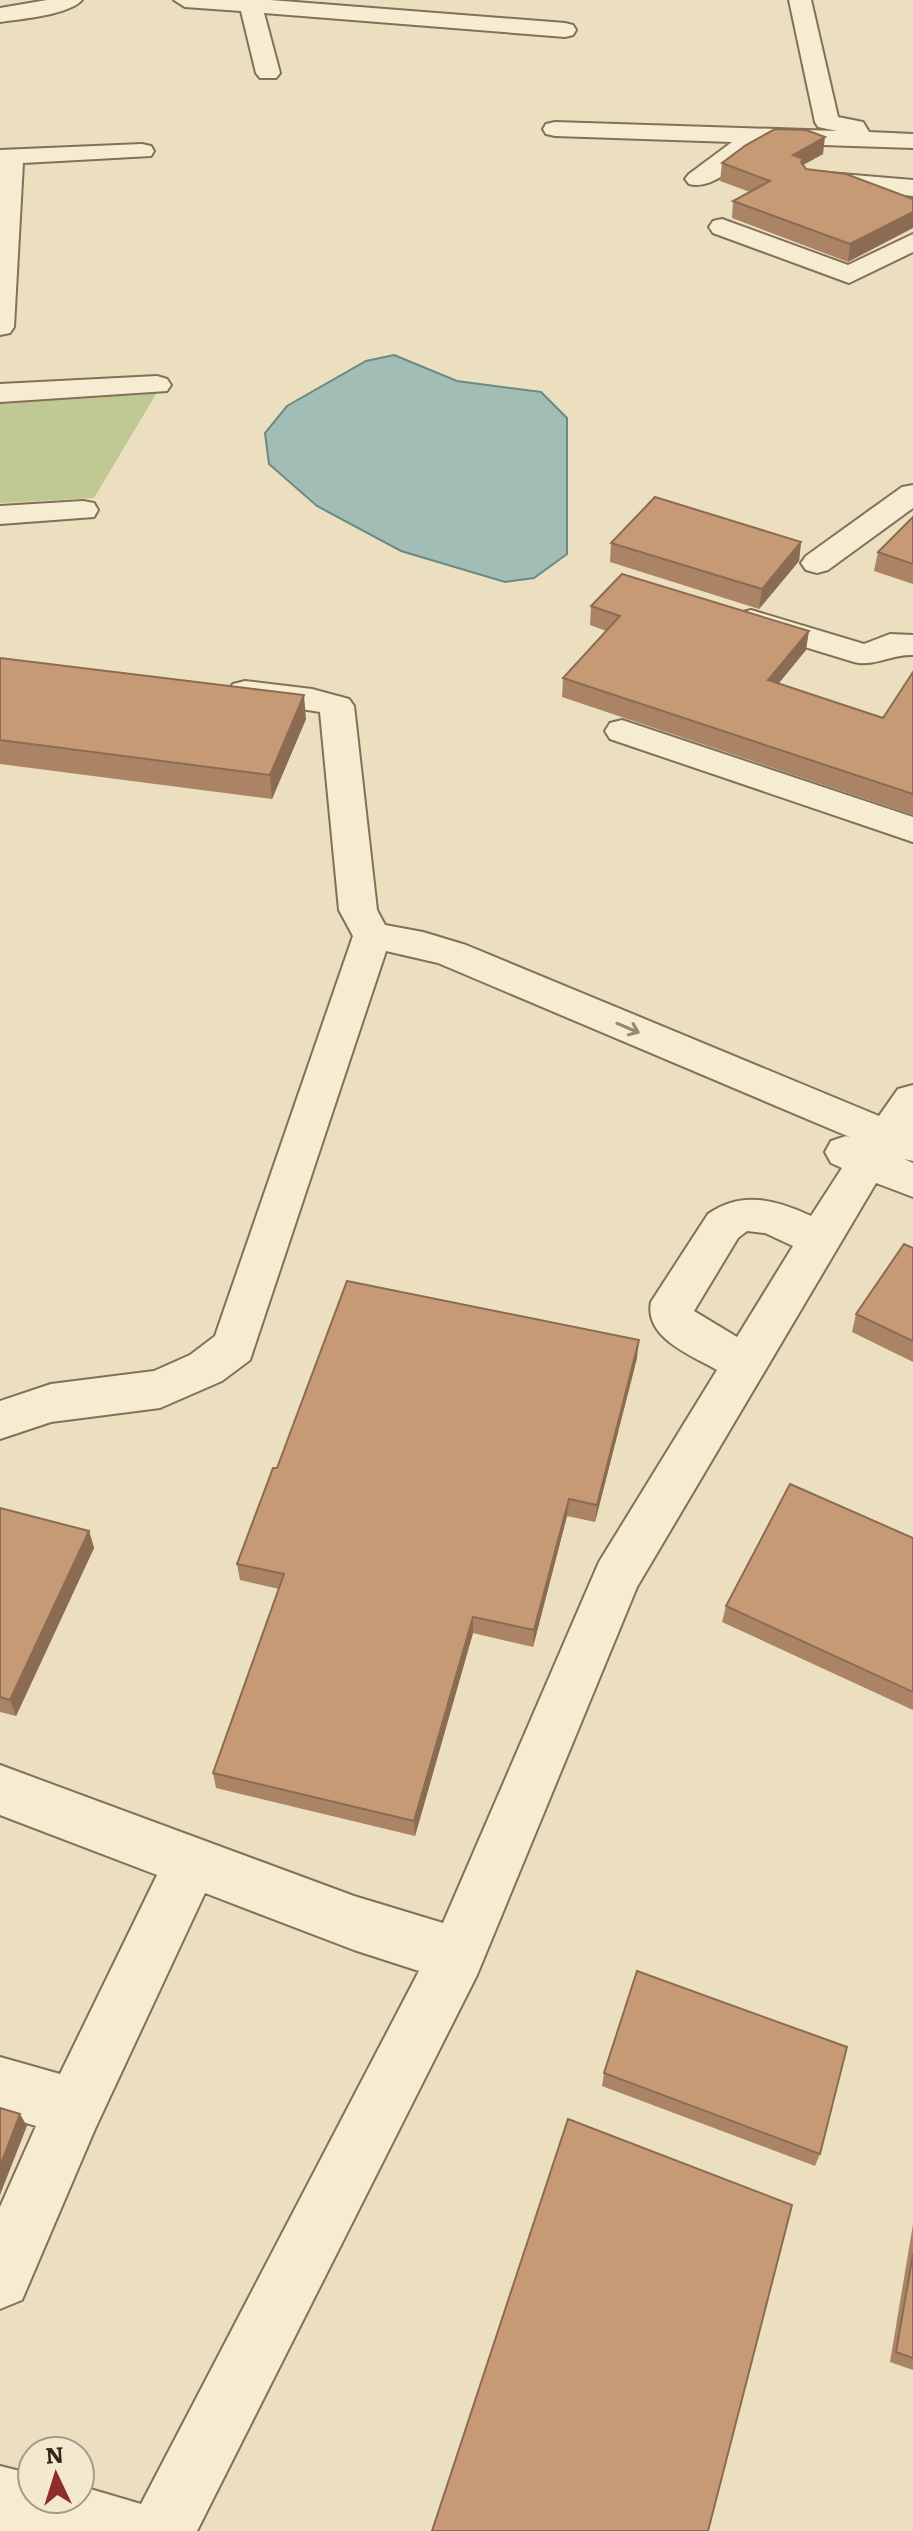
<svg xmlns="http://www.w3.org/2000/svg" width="913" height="2531" font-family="Literata,serif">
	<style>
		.green { fill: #c0c894 }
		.water { fill: #a2bdb6; stroke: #6a8a83; stroke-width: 2 }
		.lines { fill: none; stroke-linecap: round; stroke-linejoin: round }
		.minor-casing { stroke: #827058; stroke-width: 4 }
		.minor { fill: #f6ecd1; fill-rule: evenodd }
		.wall { fill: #ab8465 }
		.shaded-wall { fill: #8b6c53 }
		.building { fill: #c79a76; stroke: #8b6c53; stroke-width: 2 }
		.oneway { stroke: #948a76 }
	</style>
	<rect width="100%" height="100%" fill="#ebdfbf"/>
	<path class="green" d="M159 389 94 498 0 503V397Z"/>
	<path class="water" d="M394 355 457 381 541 392 567 418V554L534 578 505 582 401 551 317 506 269 464 265 433 287 406 366 361Z"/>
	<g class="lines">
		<defs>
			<g id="minor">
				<path d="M47 0H82C69 15 20 19 0 22V8Z"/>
				<path d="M174 0H270L565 23 573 25 576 30 573 35 565 37 264 13 280 73 276 78H260L256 73 241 11 185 7Z"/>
				<path d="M789 0H811L838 117 863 122 869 132 913 134V148L759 143C743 160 714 191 689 184L685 179 689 174 732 142 555 136 546 134 543 129 546 124 555 122 837 131 818 127 815 122Z"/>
				<path d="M142 144 151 146 154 151 151 156 23 163 14 327 10 333 0 335V150Z"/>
				<path d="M817 172 913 180V196L808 185 804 180 808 175Z"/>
				<path d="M722 219 848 265 913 234V252L849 283 713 233 709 227 713 221Z"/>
				<path d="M157 376 167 379 171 385 167 391 0 402V384Z"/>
				<path d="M913 485V508L828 570 817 573 806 570 801 563 806 556 902 487Z"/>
				<path d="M83 501 94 503 98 510 94 517 0 524V506Z"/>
				<path d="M751 610 864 644 890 634 913 635V655C892 654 875 667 854 662L739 627 735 620 739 613Z"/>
				<path d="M245 681 312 689 349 699 354 706 377 910 385 925 423 932 466 945 879 1116 898 1089 913 1085V1161L904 1159 913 1163V1197L876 1183 637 1587 477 1975 197 2531H0V2466L32 2474V2499H80V2486L141 2504 419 1971 354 1950 205 1893 95 2129 22 2300 0 2309V2207L36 2126 0 2115V2057L60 2074 157 1875 0 1815V1765L354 1896 443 1923 599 1562 717 1370C691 1355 644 1338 651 1302L708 1214C742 1190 776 1200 811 1216L842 1168 831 1163 825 1152 831 1141 846 1136 852 1138 438 963 386 951 250 1360 222 1381 160 1408 51 1422 0 1439V1401L51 1384 154 1371 190 1355 215 1336 353 936 339 910 320 712 233 698 228 691 233 684ZM747 1231 765 1233 793 1246 737 1337 694 1311 738 1238Z"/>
				<path d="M622 720 913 817V842L610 739 605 731 610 723Z"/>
			</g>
		</defs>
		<use href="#minor" class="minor-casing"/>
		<use href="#minor" class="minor"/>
	</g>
	<g class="wall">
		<path d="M823 154 803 165 806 169 913 199 848 262 732 218 733 201 750 192 720 181 722 163Z"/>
		<path d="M913 517V584L874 571 878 552Z"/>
		<path d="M801 542 799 561 759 609 610 562 611 543Z"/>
		<path d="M591 606 806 650 778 684 883 718 913 672V815L562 697 563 678 606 631 590 625Z"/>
		<path d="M0 658 306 719 272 799 0 764Z"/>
		<path d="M913 1248V1362L852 1332 856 1314Z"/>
		<path d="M637 1358 595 1522 567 1516 533 1647 473 1633 415 1836 216 1788 213 1773 279 1589 240 1580 237 1564 277 1468Z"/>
		<path d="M0 1508 89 1531 94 1548 16 1716 0 1712Z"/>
		<path d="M913 1538V1710L722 1622 726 1606Z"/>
		<path d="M604 2073 820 2154 815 2166 602 2086Z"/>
		<path d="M913 2224V2370L890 2362Z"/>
	</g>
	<g class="shaded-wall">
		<path d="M825 137 823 154 803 165 793 155Z"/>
		<path d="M913 212V228L848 262 850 244Z"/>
		<path d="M801 542 799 561 759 609 762 589Z"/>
		<path d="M809 631 806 650 765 700 768 680Z"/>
		<path d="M304 695 306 719 272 799 270 775Z"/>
		<path d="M639 1340 637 1358 595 1522 597 1505Z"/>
		<path d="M569 1499 567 1516 533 1647 534 1630Z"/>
		<path d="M89 1531 94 1548 16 1716 10 1700Z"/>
		<path d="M473 1617V1633L415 1836 414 1821Z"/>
		<path d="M20 2114 27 2126 0 2195V2166Z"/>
	</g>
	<g class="building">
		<path d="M775 129 806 130 825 137 793 155 803 159 801 162 806 169 846 174 913 199V212L850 244 733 201 770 181 722 163 746 145Z"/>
		<path d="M655 497 801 542 762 589 611 543Z"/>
		<path d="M913 517V564L878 552Z"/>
		<path d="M622 574 809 631 768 680 883 718 913 672V794L563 678 620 616 591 606Z"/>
		<path d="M0 658 304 695 270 775 0 740Z"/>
		<path d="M904 1244 913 1248V1341L856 1314Z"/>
		<path d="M347 1281 639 1340 597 1505 569 1499 534 1630 473 1617 414 1821 213 1773 284 1574 237 1564 273 1468H277Z"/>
		<path d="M790 1484 913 1538V1692L726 1606Z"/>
		<path d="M0 1508 89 1531 10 1700 0 1697Z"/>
		<path d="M637 1971 847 2047 820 2154 604 2073Z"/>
		<path d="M0 2108 20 2114 0 2166Z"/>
		<path d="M568 2119 792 2205 708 2531H432Z"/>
		<path d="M913 2254V2358L896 2352Z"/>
	</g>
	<defs><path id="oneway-shaft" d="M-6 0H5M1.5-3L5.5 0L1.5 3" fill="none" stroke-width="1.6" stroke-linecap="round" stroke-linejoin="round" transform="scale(2)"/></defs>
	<use class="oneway" href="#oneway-shaft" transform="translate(628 1028) rotate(23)"/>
	<g transform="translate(56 2475) rotate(356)"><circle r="38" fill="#f3e9ce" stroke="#a69c87" stroke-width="2"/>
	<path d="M0-6L14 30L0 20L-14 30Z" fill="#8e2e2c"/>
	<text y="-12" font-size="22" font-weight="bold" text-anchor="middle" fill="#32281c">N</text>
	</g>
</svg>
